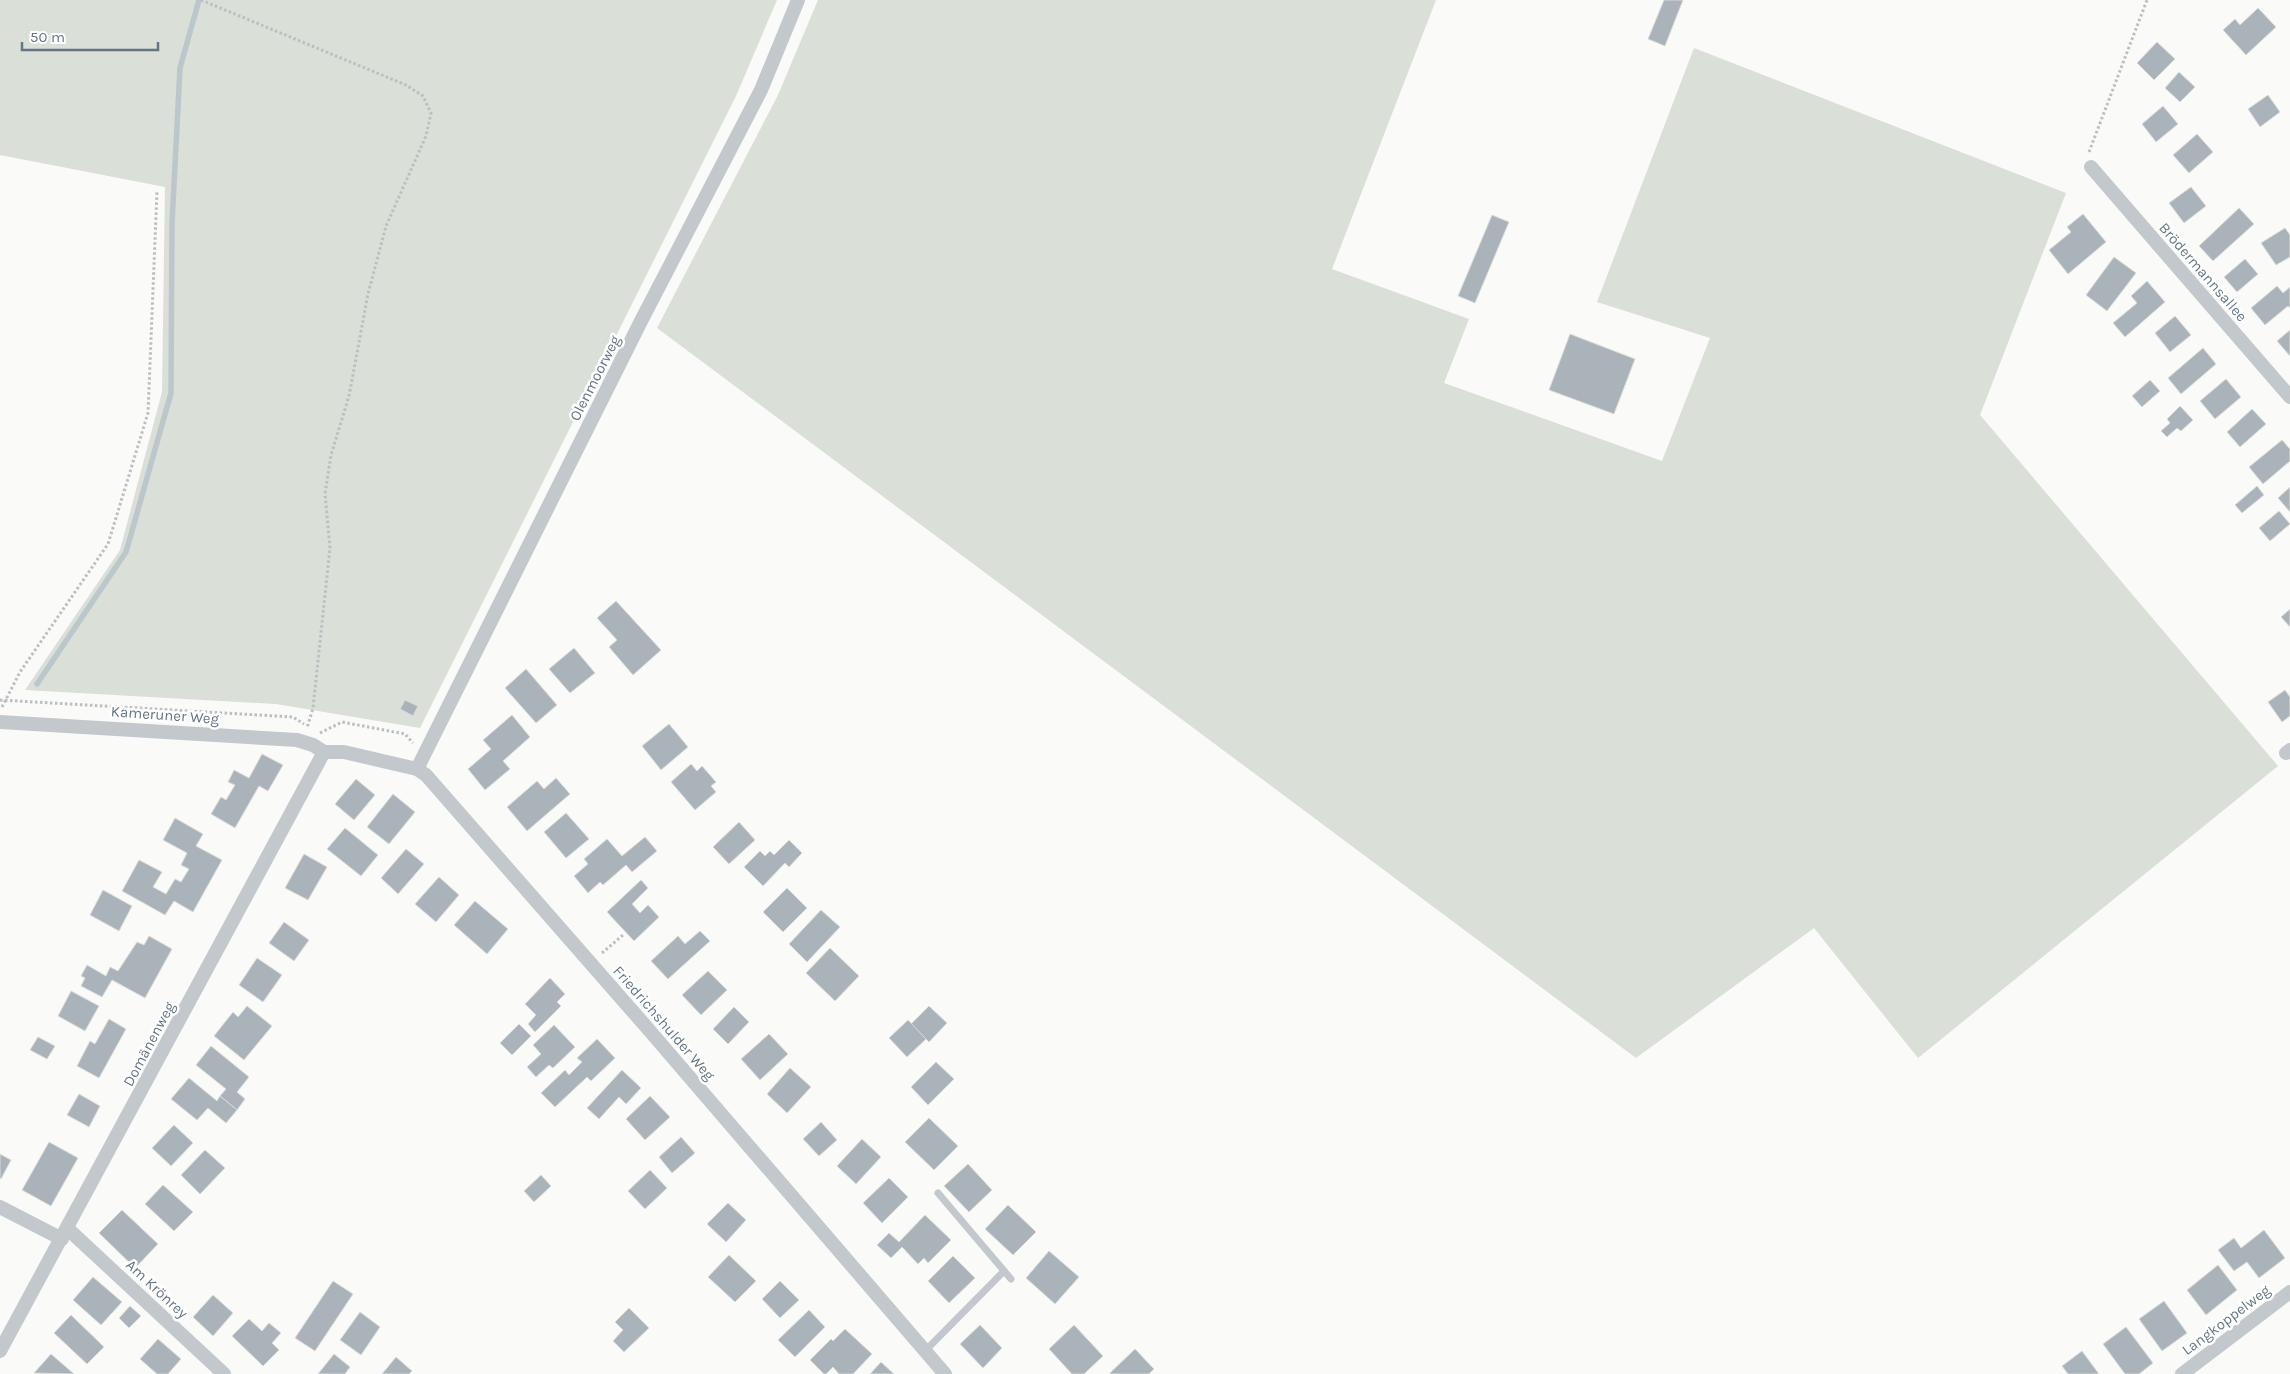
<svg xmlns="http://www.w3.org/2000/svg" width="2290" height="1374" font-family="Karla,sans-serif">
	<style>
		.green { fill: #dadfd7 }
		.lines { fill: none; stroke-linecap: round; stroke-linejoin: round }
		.stream { stroke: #bbc7cb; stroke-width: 5.5 }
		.building { fill: #aab3b9; stroke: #dcdcda }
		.path { stroke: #bbbfc2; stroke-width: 3; stroke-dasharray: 2.5 2.5; stroke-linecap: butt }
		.service { stroke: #c3c8cc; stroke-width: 7 }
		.minor { stroke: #c3c8cc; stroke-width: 14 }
		.labels { text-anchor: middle; stroke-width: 5; stroke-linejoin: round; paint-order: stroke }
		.street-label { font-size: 15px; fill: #657683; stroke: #fff }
	</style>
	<rect width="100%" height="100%" fill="#fafaf8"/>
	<g class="green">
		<path d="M0 0H777L736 96 420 728 276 704 25 690 120 550 162 392 165 187 0 155Z"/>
		<path d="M818 0H1436L1332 269 1469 319 1444 383 1662 461 1710 338 1597 302 1694 48 2066 193 1980 415 2278 766 1918 1058 1814 928 1636 1058 657 328 778 95Z"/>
	</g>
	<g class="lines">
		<path class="stream" d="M37 684 126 552 171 393 172 223 180 68 199 0"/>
	</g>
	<g class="building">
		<path d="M1664 0H1683L1665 46 1648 39Z"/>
		<path d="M2258 8 2276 27 2246 55 2223 30 2235 19 2240 25Z"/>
		<path d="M2157 42 2175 59 2154 80 2137 63Z"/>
		<path d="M2179 72 2195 87 2180 102 2165 88Z"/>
		<path d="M2268 95 2280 112 2260 127 2248 109Z"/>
		<path d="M2163 106 2178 124 2156 142 2142 124Z"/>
		<path d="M2197 134 2213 152 2189 173 2173 155Z"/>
		<path d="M2191 187 2206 206 2184 223 2169 203Z"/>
		<path d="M2239 208 2254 224 2213 261 2199 246Z"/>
		<path d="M2083 214 2106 242 2068 274 2049 250 2071 232 2067 227Z"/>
		<path d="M1492 215 1509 222 1475 303 1458 296Z"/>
		<path d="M2285 228 2290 235V257L2276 265 2261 243Z"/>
		<path d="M2114 257 2136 273 2107 311 2086 295Z"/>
		<path d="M2245 259 2258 274 2237 292 2224 277Z"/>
		<path d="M2147 281 2165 302 2125 337 2113 323 2137 303 2131 296Z"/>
		<path d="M2277 286 2283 293 2290 287V308L2288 306 2265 325 2251 308Z"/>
		<path d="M2175 316 2191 335 2170 352 2155 333Z"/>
		<path d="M2290 330V356L2277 341Z"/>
		<path d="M1570 334 1635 359 1614 414 1549 390Z"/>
		<path d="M2203 348 2216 364 2181 394 2168 378Z"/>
		<path d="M2226 379 2241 397 2215 419 2200 401Z"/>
		<path d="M2150 380 2160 391 2142 407 2132 396Z"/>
		<path d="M2180 406 2193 420 2181 431 2177 428 2167 437 2161 431 2170 423 2167 419Z"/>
		<path d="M2252 409 2266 424 2240 447 2227 432Z"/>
		<path d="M2282 440 2290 449V461L2263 484 2249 467Z"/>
		<path d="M2257 486 2264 495 2242 513 2235 505Z"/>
		<path d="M2290 487V512L2278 498Z"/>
		<path d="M2279 511 2290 524 2270 541 2259 528Z"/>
		<path d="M616 601 661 650 633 675 609 647 617 640 597 618Z"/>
		<path d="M2290 609V627L2281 617Z"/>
		<path d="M574 648 595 673 570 693 549 669Z"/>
		<path d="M526 669 557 705 536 723 505 688Z"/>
		<path d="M2285 690 2290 697V716L2282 722 2268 702Z"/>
		<path d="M405 700 418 706 413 716 400 709Z"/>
		<path d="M512 715 530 737 503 761 510 769 485 790 468 769 491 749 483 740Z"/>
		<path d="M669 724 688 747 661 770 642 746Z"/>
		<path d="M262 754 283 765 268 791 259 786 235 828 211 814 221 797 226 800 235 785 228 782 234 770 249 778Z"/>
		<path d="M691 764 697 771 702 766 716 782 711 786 716 792 695 810 671 782Z"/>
		<path d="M556 778 570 794 527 831 507 807 537 781 544 789Z"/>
		<path d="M356 779 375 795 354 820 335 804Z"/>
		<path d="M393 794 415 812 389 844 367 827Z"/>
		<path d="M566 813 589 839 566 858 544 832Z"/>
		<path d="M175 818 203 834 196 846 222 860 193 912 174 901 165 915 122 891 139 860 162 872 153 887 166 894 175 879 181 882 189 869 181 865 187 853 163 840Z"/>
		<path d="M739 822 755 840 729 864 713 847Z"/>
		<path d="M345 828 378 855 361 876 327 849Z"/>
		<path d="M645 837 657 851 632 872 626 865 603 885 600 882 588 893 574 876 588 864 584 859 607 839 622 856Z"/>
		<path d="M789 840 802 853 789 867 785 863 763 886 744 867 760 851 765 856 770 851 774 855Z"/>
		<path d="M406 849 424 864 398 894 381 878Z"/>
		<path d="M304 854 327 867 308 900 285 888Z"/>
		<path d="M439 877 459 895 436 922 415 904Z"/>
		<path d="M641 880 648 888 632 904 640 913 648 905 659 917 634 941 607 912Z"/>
		<path d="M787 888 807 908 783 932 763 912Z"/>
		<path d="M103 890 132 906 119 931 90 915Z"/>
		<path d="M475 901 508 929 487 954 454 925Z"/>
		<path d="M821 910 840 927 807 962 789 944Z"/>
		<path d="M284 922 309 940 294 961 269 943Z"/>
		<path d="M700 931 710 941 668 979 651 961 678 936 685 944Z"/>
		<path d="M149 936 172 949 145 998 112 980 102 997 81 986 85 978 81 976 87 965 106 976 110 967 118 971 137 942 144 945Z"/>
		<path d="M830 948 859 976 835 1001 806 973Z"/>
		<path d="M257 958 282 975 263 1002 239 985Z"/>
		<path d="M708 971 727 990 701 1015 682 995Z"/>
		<path d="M550 978 565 994 557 1002 561 1006 535 1032 528 1024 536 1015 525 1004Z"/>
		<path d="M71 991 99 1006 85 1031 58 1016Z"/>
		<path d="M247 1006 272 1026 244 1060 214 1036 233 1012 238 1017Z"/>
		<path d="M929 1006 947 1023 929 1042 911 1024Z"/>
		<path d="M734 1007 749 1022 728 1044 713 1029Z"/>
		<path d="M109 1019 126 1029 99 1078 77 1066 90 1041 95 1044Z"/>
		<path d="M908 1020 926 1039 907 1057 889 1038Z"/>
		<path d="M519 1024 531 1036 512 1055 500 1043Z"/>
		<path d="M554 1025 575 1047 553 1068 549 1065 536 1077 527 1067 541 1054 533 1045Z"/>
		<path d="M769 1034 788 1054 760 1080 741 1059Z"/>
		<path d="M38 1037 55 1046 47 1059 30 1050Z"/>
		<path d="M597 1039 615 1058 591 1081 587 1077 555 1107 541 1093 565 1070 569 1075 582 1062 577 1058Z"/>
		<path d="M211 1046 249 1077 237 1092 245 1099 237 1110 220 1096 226 1089 196 1065Z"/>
		<path d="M936 1062 954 1079 928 1105 911 1087Z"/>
		<path d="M790 1068 811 1087 787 1113 767 1094Z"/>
		<path d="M622 1070 641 1088 626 1104 619 1097 599 1119 587 1108Z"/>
		<path d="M189 1078 217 1101 220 1096 237 1110 226 1123 208 1108 197 1120 171 1099Z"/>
		<path d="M79 1094 100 1106 89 1127 67 1115Z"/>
		<path d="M650 1096 670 1117 645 1140 626 1119Z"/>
		<path d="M929 1118 958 1146 934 1170 905 1142Z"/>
		<path d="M821 1122 837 1140 819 1156 803 1139Z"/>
		<path d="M174 1125 193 1143 171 1166 152 1148Z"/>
		<path d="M681 1137 695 1153 672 1173 659 1157Z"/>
		<path d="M862 1139 881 1157 856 1184 837 1166Z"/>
		<path d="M49 1142 78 1158 51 1206 22 1190Z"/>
		<path d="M205 1150 225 1168 200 1194 181 1175Z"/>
		<path d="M0 1154 11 1160 1 1179 0 1178Z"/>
		<path d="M968 1164 992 1190 969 1212 944 1186Z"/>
		<path d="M650 1170 667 1188 645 1209 628 1191Z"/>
		<path d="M541 1175 551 1186 534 1202 524 1191Z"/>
		<path d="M889 1178 908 1197 882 1223 863 1203Z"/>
		<path d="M163 1185 193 1212 174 1231 145 1204Z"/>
		<path d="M728 1203 746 1220 726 1242 707 1224Z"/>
		<path d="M1008 1205 1036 1232 1013 1255 985 1229Z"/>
		<path d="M122 1210 158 1244 135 1268 99 1233Z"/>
		<path d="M925 1215 951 1240 928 1263 924 1258 918 1264 902 1247 891 1258 877 1245 889 1233 899 1242Z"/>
		<path d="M2264 1230 2285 1258 2259 1278 2247 1262 2234 1271 2218 1250 2234 1238 2241 1248Z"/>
		<path d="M1049 1251 1079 1277 1055 1304 1026 1278Z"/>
		<path d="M729 1255 756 1281 735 1302 708 1277Z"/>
		<path d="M953 1256 975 1278 949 1303 928 1281Z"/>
		<path d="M2218 1265 2237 1290 2206 1315 2187 1290Z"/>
		<path d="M93 1277 122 1302 101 1325 73 1300Z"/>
		<path d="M333 1281 353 1294 315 1351 295 1338Z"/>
		<path d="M780 1281 799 1300 780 1318 762 1299Z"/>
		<path d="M213 1295 233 1313 213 1336 193 1317Z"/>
		<path d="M2164 1301 2187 1333 2162 1351 2139 1319Z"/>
		<path d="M130 1306 141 1316 129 1328 119 1318Z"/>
		<path d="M629 1308 649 1328 624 1352 613 1341 623 1330 615 1322Z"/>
		<path d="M809 1310 825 1327 795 1357 778 1340Z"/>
		<path d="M360 1312 380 1327 361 1355 340 1340Z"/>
		<path d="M71 1315 104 1347 87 1364 54 1333Z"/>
		<path d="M249 1319 262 1331 269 1323 281 1333 272 1343 279 1350 263 1366 232 1336Z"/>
		<path d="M980 1325 1002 1348 983 1368 960 1344Z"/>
		<path d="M1074 1325 1103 1356 1084 1374H1072L1049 1349Z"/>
		<path d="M2126 1327 2153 1363 2139 1374H2125L2103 1344Z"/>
		<path d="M845 1329 872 1354 853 1374H839L833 1367 826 1374H824L810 1360 831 1339 833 1341Z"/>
		<path d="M158 1339 181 1359 168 1374H157L140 1359Z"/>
		<path d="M1135 1349 1154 1369 1149 1374H1111L1110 1373Z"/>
		<path d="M2082 1351 2099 1374H2068L2062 1366Z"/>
		<path d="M51 1354 74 1374 34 1373Z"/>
		<path d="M334 1354 350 1367 345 1374H318Z"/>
		<path d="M396 1357 412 1371 409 1374H382Z"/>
		<path d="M881 1362 894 1374H870Z"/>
	</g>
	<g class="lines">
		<g class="path">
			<path d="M201 0 406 85 423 96 431 113 426 136 386 226 368 294 349 396 331 455 325 494 330 548 313 708 307 728"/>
			<path d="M2089 152 2147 0"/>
			<path d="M0 700 293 717 304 724"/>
			<path d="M2 707 20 672 108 544 148 413 157 191"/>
			<path d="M320 733 342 722 405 734 413 743"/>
			<path d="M602 953 623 935"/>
		</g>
		<g class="service">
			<path d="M938 1193 1011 1279"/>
			<path d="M925 1351 1004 1271"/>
		</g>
		<g class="minor">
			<path d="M2091 167 2290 397"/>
			<path d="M0 722 297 740 313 745 324 752"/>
			<path d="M324 752H344L417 769 426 775 649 1030 945 1374"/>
			<path d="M2286 753 2290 750"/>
			<path d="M417 769 640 323 761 90 798 0"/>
			<path d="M0 1207 62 1239"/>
			<path d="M68 1229 224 1374"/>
			<path d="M0 1351 324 752"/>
			<path d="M2182 1374 2290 1292"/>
		</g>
	</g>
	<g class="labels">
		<g class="street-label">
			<text transform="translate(2203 272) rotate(49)" y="5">Brödermannsallee</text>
			<text transform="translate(595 378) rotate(-63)" y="5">Olenmoorweg</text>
			<text transform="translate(165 715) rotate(4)" y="5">Kameruner Weg</text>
			<text transform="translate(664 1023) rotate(49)" y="5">Friedrichshulder Weg</text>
			<text transform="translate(149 1044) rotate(-62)" y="5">Domänenweg</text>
			<text transform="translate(157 1289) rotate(43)" y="5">Am Krönrey</text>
			<text transform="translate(2226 1320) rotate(-37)" y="5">Langkoppelweg</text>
		</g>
	</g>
	<path d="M22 42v8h136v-8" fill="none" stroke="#657683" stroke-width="2.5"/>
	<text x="30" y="42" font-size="15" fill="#657683" stroke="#ffffff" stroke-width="4" paint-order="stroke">50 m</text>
</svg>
